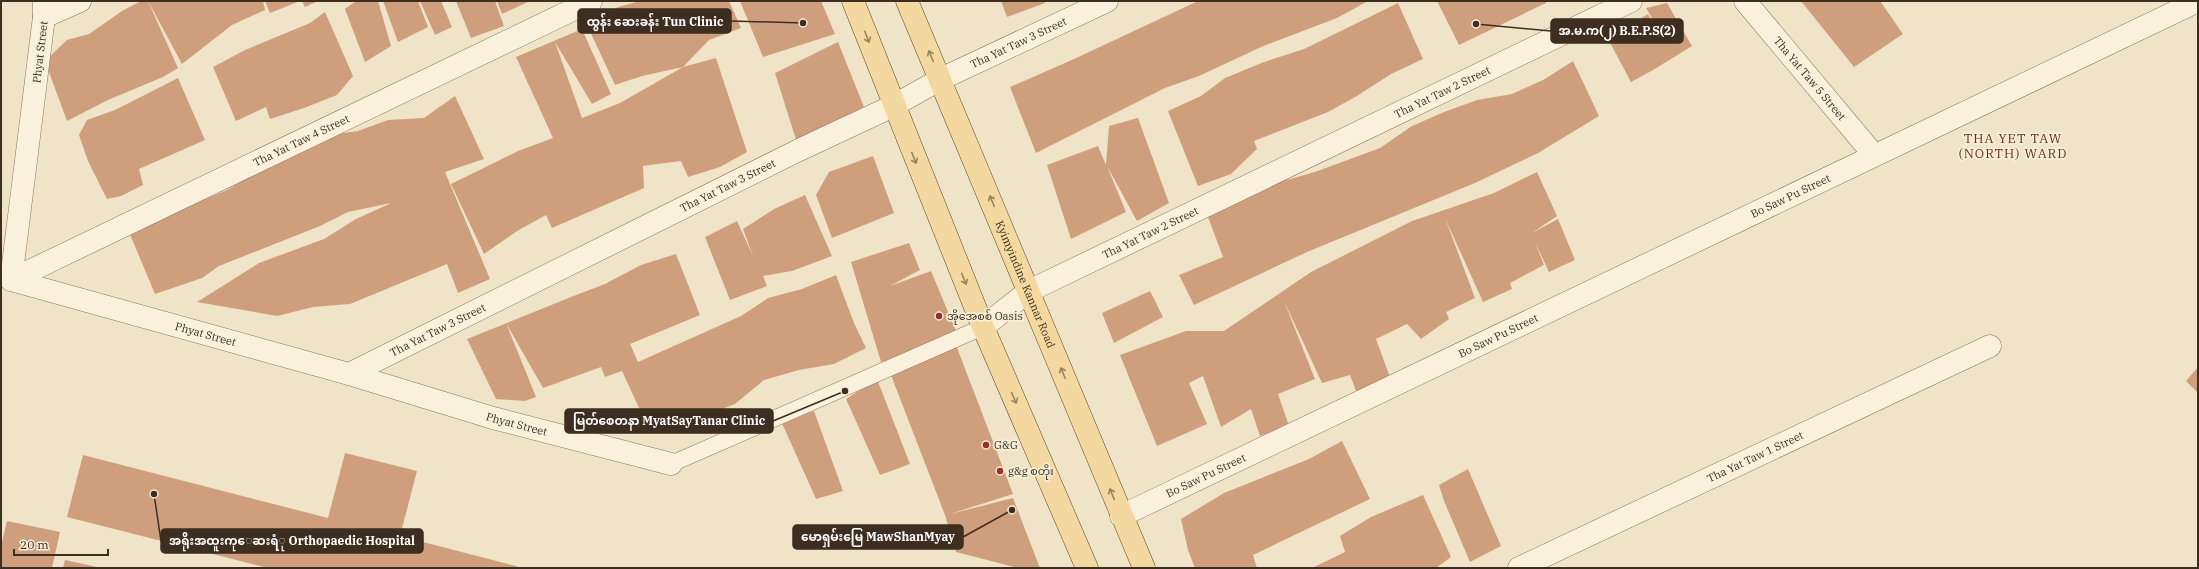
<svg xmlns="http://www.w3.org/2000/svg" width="2199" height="569" font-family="'IBM Plex Serif','Noto Sans Myanmar',serif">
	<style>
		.building { fill: #cf9f7d }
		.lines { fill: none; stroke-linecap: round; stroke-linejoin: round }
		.service-casing { stroke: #8d765c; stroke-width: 17 }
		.minor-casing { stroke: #8d765c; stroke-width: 23 }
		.primary-casing { stroke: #5b4430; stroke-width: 23 }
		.service { stroke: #faf1dc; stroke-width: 16 }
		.minor { stroke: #faf1dc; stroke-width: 22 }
		.primary { stroke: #f3d9a0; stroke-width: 22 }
		.oneway { stroke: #988460 }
		.poi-dot { fill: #9e2a2b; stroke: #f7eed8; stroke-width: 1.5 }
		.labels { text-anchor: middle; stroke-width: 3.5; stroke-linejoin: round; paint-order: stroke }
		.street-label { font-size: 11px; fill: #3d2e20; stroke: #f7eed8 }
		.poi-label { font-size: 11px; fill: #3d2e20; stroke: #f7eed8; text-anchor: start }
		.quarter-label { font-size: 13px; letter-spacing: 1px; fill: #6b2e1e; stroke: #f7eed8 }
		.leader { fill: none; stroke: #3d2e20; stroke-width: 1.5 }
		.callout-dot { fill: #3d2e20; stroke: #f7eed8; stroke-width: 1.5 }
		.callout { fill: #3d2e20; stroke: #3d2e20; stroke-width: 1.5 }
		.callout-label { font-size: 12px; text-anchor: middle; font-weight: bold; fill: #fff }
	</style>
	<rect width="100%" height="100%" fill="#f0e4c8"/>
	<g class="building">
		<path d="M141 1H148L178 68 163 77 108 100 67 121 45 61 67 40 89 34 122 11Z"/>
		<path d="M148 1H263L265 10 232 25 182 64Z"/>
		<path d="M265 1H300L270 13Z"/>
		<path d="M302 1H318L305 7Z"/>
		<path d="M356 1H378L391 46 365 62 345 9Z"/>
		<path d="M383 1H418L428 27 398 42Z"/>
		<path d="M420 1H441L452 27 435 35Z"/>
		<path d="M456 1H495L504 26 471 38Z"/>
		<path d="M497 1H530L502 14Z"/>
		<path d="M640 1H729L741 28 709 40 683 67 642 76 615 85 586 23 618 7Z"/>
		<path d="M740 1H821L835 34 763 57Z"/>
		<path d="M1001 1H1044L1045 3 1007 17Z"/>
		<path d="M1198 1H1368L1337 18 1261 47 1199 76 1165 88 1036 153 1010 87 1074 59Z"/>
		<path d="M1437 1H1546V3L1459 45Z"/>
		<path d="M1801 1H1880L1903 34 1854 67Z"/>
		<path d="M1398 3 1423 59 1391 74 1357 96 1328 112 1254 141 1257 149 1231 174 1198 186 1168 111 1201 96 1225 78 1264 62 1304 49Z"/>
		<path d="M1667 3 1692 46 1653 70 1631 82 1608 39 1648 14 1664 39 1646 8Z"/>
		<path d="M325 12 353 76 337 95 304 108 270 119 266 107 236 121 213 67 245 50 310 23Z"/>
		<path d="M582 29 611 94 592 104 555 42 582 118 620 103 683 67 716 58 747 152 720 167 688 177 681 161 643 166 644 188 552 228 546 215 517 231 484 254 451 184 518 151 553 138 516 57Z"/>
		<path d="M838 42 864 107 798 146 775 73Z"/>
		<path d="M1573 61 1599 116 1538 153 1475 183 1307 252 1194 305 1179 275 1223 257 1208 217 1276 183 1315 172 1380 148 1412 126 1444 112 1477 100 1512 94 1543 80Z"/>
		<path d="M178 78 205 140 139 169 143 185 121 196 107 199 88 161 79 135 87 120 115 110Z"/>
		<path d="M455 96 484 159 445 172 490 279 458 293 447 264 350 304 313 307 277 316 197 302 259 263 324 239 356 219 391 203 348 212 320 226 219 266 202 278 155 294 129 232 227 190 321 136 358 131 388 120 424 118Z"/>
		<path d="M1138 118 1169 203 1137 221 1107 166 1126 212 1071 239 1047 165 1098 146 1106 165 1109 126Z"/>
		<path d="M873 156 894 213 832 238 816 195 829 172Z"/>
		<path d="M1537 172 1557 216 1532 233 1558 219 1575 260 1549 272 1535 242 1544 265 1510 283 1512 289 1483 302 1445 218 1475 298 1446 312 1449 319 1421 339 1407 324 1376 339 1391 380 1356 391 1350 375 1322 383 1284 301 1315 379 1278 394 1289 426 1260 436 1251 409 1221 427 1203 376 1189 383 1207 424 1157 446 1120 355 1186 331H1224L1311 272 1412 221 1494 193Z"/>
		<path d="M805 195 832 256 792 271 763 276 767 286 730 300 705 237 737 221 753 256 743 229 774 209Z"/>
		<path d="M909 243 920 270 890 286 931 271 959 338 881 362 851 262Z"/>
		<path d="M676 254 700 315 630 344 638 362 741 316 768 298 802 289 836 275 854 323 866 348 834 364 799 370 764 380 735 404 673 428 651 434 622 371 605 377 601 367 543 388 506 323 536 397 525 401 496 399 467 339 571 297 605 284 641 265Z"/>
		<path d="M1150 291 1163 317 1114 343 1102 313Z"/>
		<path d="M956 345 1013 494 950 514 1013 498 1040 568H1018L956 552 945 515 889 370Z"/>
		<path d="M2198 367V393L2186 381Z"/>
		<path d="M877 379 910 464 880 475 846 399Z"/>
		<path d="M814 411 843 491 816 499 781 421Z"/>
		<path d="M1342 441 1370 499 1253 555 1257 568H1195L1188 550 1181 519 1224 493 1309 459Z"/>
		<path d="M345 453 417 471 400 536 523 568H268L67 517 83 455 328 518Z"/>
		<path d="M1468 469 1501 546 1470 562 1444 501 1439 485Z"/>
		<path d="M1423 495 1451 557 1436 568H1312L1345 552 1340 536 1371 517Z"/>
		<path d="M7 521 60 532 52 568H1V546Z"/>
		<path d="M65 560 97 567V568H63Z"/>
	</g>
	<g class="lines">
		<defs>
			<path id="service" d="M671 464 983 327"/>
			<g id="minor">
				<path id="s1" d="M44 1V17L11 280 349 374 493 418 671 464"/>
				<path id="s2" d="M1745 1 1874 155"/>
				<path d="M44 17 80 1"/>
				<path id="s3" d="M11 280 591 1"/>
				<path id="s4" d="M983 327 1029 291 1631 1"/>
				<path id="s5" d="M349 374 797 151 893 106 941 79 1107 1"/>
				<path id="s6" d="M1121 516 2198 1"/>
				<path id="s7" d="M1519 568 1990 346"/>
			</g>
			<g id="primary">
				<path d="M853 1 983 327 1087 568"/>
				<path id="s8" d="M907 1 1144 568"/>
			</g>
		</defs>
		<use href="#service" class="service-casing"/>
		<use href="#minor" class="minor-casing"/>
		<use href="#primary" class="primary-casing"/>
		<use href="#service" class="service"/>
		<use href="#minor" class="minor"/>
		<use href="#primary" class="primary"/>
	</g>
	<defs><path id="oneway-shaft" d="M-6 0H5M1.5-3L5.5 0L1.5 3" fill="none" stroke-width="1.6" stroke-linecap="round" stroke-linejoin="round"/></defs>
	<g class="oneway">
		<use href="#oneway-shaft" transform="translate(867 37) rotate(69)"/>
		<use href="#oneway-shaft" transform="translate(931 56) rotate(-113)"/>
		<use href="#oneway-shaft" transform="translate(914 158) rotate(68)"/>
		<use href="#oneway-shaft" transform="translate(992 201) rotate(-113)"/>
		<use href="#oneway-shaft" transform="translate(964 279) rotate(68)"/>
		<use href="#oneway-shaft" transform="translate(1063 373) rotate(-112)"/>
		<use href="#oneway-shaft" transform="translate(1014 398) rotate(66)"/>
		<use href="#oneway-shaft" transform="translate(1112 494) rotate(-112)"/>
	</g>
	<g class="poi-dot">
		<circle cx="939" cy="316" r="4"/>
		<circle cx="986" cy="445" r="4"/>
		<circle cx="1000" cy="471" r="4"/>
	</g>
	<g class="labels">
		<g class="street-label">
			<text dy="4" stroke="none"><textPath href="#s5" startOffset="747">Tha Yat Taw 3 Street</textPath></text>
			<text transform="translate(40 52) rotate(-83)" y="4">Phyat Street</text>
			<text dy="4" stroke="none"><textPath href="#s2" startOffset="101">Tha Yat Taw 5 Street</textPath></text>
			<text dy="4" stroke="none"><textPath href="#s4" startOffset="517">Tha Yat Taw 2 Street</textPath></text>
			<text dy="4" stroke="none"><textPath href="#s3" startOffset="322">Tha Yat Taw 4 Street</textPath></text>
			<text dy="4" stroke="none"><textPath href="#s5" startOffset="423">Tha Yat Taw 3 Street</textPath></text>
			<text dy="4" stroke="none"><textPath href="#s6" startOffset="742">Bo Saw Pu Street</textPath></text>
			<text dy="4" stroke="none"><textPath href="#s4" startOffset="193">Tha Yat Taw 2 Street</textPath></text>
			<text dy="4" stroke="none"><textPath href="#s8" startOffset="307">Kyimyindine Kannar Road</textPath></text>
			<text dy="4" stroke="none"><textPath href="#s5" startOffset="99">Tha Yat Taw 3 Street</textPath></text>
			<text dy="4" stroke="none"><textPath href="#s1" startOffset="483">Phyat Street</textPath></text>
			<text dy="4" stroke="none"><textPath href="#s6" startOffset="418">Bo Saw Pu Street</textPath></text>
			<text dy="4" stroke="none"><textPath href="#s1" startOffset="807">Phyat Street</textPath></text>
			<text dy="4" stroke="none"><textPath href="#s7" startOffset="261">Tha Yat Taw 1 Street</textPath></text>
			<text dy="4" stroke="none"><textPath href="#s6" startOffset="94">Bo Saw Pu Street</textPath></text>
		</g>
		<g class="poi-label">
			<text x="947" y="320">အိုအေစစ် Oasis</text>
			<text x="994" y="449">G&amp;G</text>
			<text x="1008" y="475">g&amp;g စတိုး</text>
		</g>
		<g class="quarter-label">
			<text x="2013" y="143">THA YET TAW<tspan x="2013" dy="15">(NORTH) WARD</tspan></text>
		</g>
	</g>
	<path class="leader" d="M803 23L731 21M1476 24L1551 31M845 391L773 421M1012 510L963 537M154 494L161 541"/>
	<g class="callout-dot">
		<circle cx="803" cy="23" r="4"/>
		<circle cx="1476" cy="24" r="4"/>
		<circle cx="845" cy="391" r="4"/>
		<circle cx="1012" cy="510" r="4"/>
		<circle cx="154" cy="494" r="4"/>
	</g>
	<g class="callout">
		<rect x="578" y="9" width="153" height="24" rx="4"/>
		<rect x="1551" y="19" width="132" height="24" rx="4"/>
		<rect x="565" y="409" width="208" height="24" rx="4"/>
		<rect x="793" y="525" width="170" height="24" rx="4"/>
		<rect x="161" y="529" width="262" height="24" rx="4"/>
	</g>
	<g class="callout-label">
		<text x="655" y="26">ထွန်း ဆေးခန်း Tun Clinic</text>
		<text x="1617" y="35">အ.မ.က(၂) B.E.P.S(2)</text>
		<text x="669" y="425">မြတ်စေတနာ MyatSayTanar Clinic</text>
		<text x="878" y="541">မောရှမ်းမြေ MawShanMyay</text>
		<text x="292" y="545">အရိုးအထူးကုေဆးရံု Orthopaedic Hospital</text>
	</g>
	<rect width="2199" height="569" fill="none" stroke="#3d2e20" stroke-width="4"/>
	<path d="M14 549v6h94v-6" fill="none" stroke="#3d2e20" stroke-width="2"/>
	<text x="20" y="549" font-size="12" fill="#3d2e20" stroke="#f7eed8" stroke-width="3" paint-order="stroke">20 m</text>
</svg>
